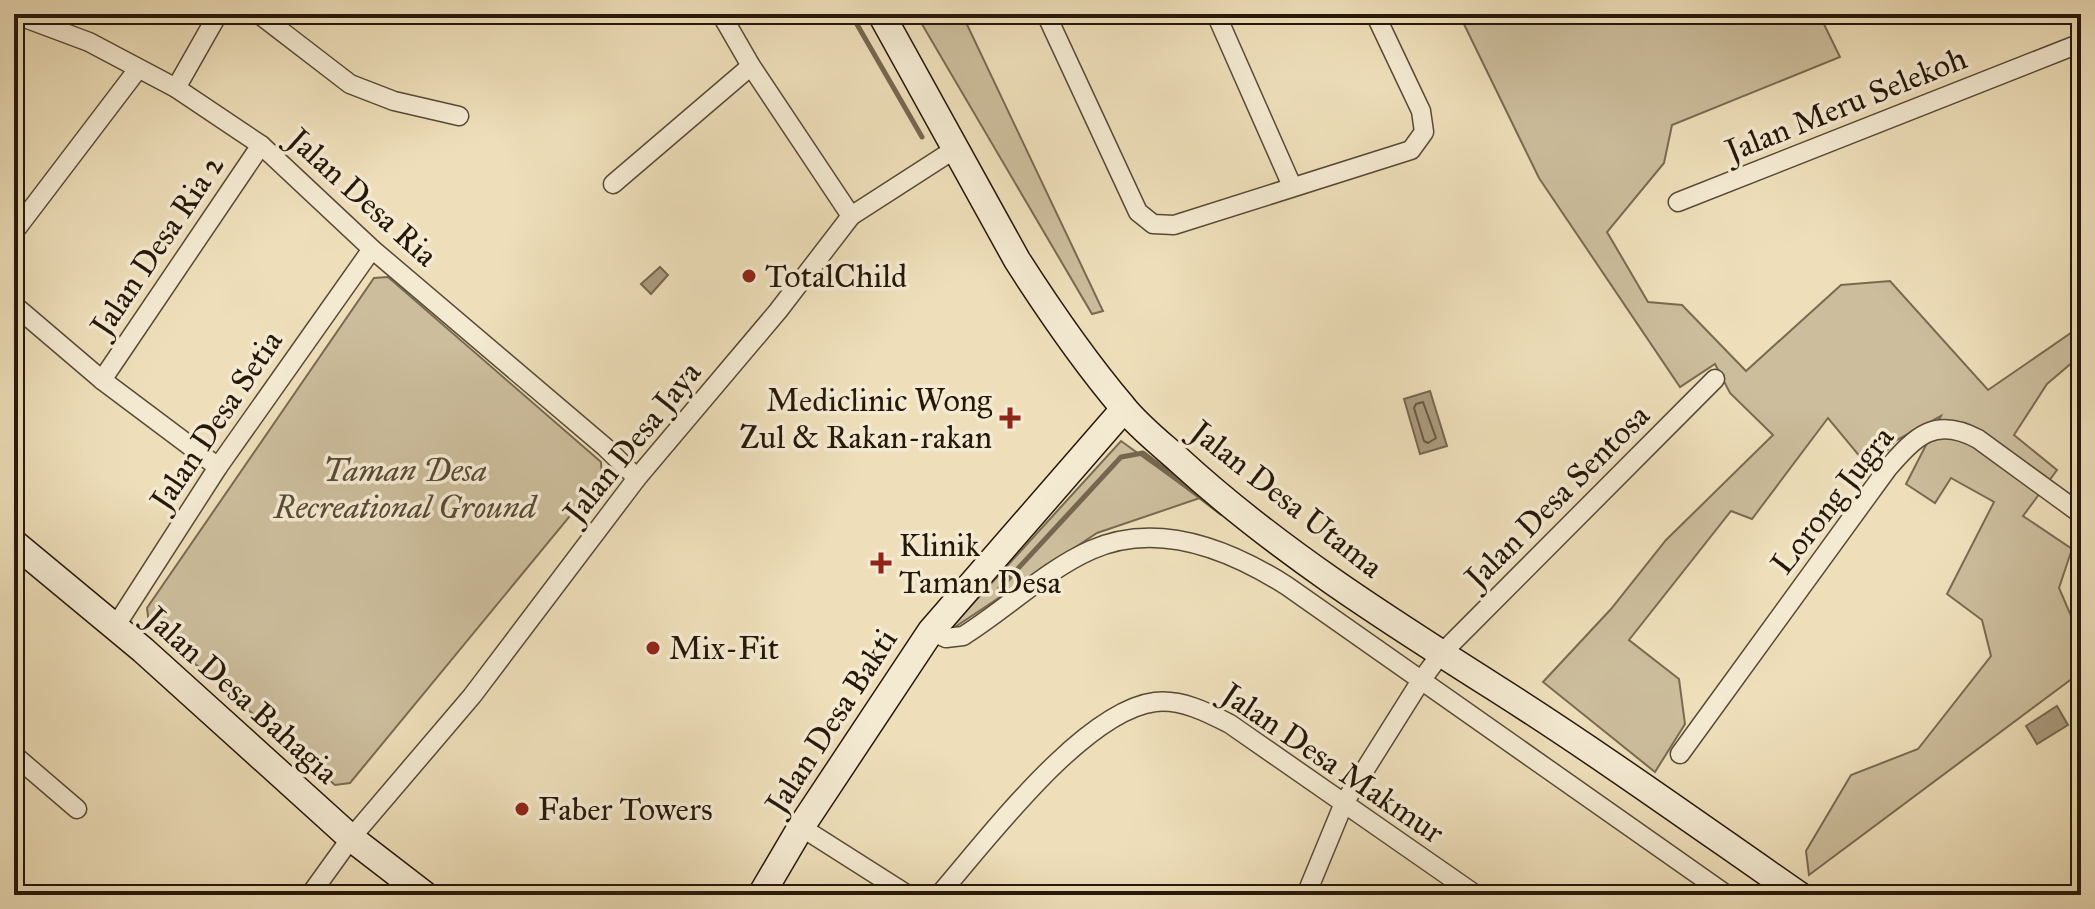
<svg xmlns="http://www.w3.org/2000/svg" width="2095" height="909" font-family="'IM FELL Great Primer',serif">
	<style>
		.green { fill: #ccbd9c; stroke: #796a52; stroke-width: 2 }
		.water { fill: #aa9b7e; stroke: #75674f; stroke-width: 2 }
		.lines { fill: none; stroke-linecap: round; stroke-linejoin: round }
		.shore { stroke: #685a44; stroke-width: 2 }
		.stream { stroke: #75674f; stroke-width: 5 }
		.street-casing { stroke: #584a35; stroke-width: 21 }
		.secondary-casing { stroke: #261809; stroke-width: 29 }
		.street { stroke: #f4ead2; stroke-width: 18 }
		.secondary { stroke: #f4ead2; stroke-width: 26 }
		.poi-dot { fill: #8f2418; stroke: #f4ead2; stroke-width: 3 }
		.labels { text-anchor: middle; stroke-width: 7; stroke-linejoin: round; paint-order: stroke }
		.street-label { font-size: 32px; fill: #261809; stroke: #f4ead2 }
		.poi-label { font-size: 32px; fill: #261809; stroke: #f4ead2; text-anchor: start }
		.park-label { font-size: 32px; font-style: italic; fill: #584a35; stroke: #f4ead2 }
	</style>
	<rect width="100%" height="100%" fill="#eedfba"/>
	<filter id="stains"><feTurbulence type="fractalNoise" baseFrequency=".0025" numOctaves="4"/><feColorMatrix values="0 0 0 0 .2 0 0 0 0 .09 0 0 0 0 .02 0 0 0 .5 -.17"/></filter>
	<radialGradient id="worn" r=".72"><stop offset=".6" stop-color="#630" stop-opacity="0"/><stop offset="1" stop-color="#630" stop-opacity=".3"/></radialGradient>
	<g class="green">
		<path d="M916 14H962L1103 311 1092 314Z"/>
		<path d="M1459 14H1819L1840 57 1672 125 1664 163 1607 232 1648 302 1682 305 1746 371 1841 285 1890 281 1988 390 2081 326V355L2047 384 2014 435 2057 470 2023 516 2072 549 2059 588 2081 639V672L1809 875 1806 851 1851 775 1918 749 1991 656 1982 620 1947 594 1994 502 1951 478 1935 503 1906 484 1941 416 1895 441 1871 470 1828 418 1752 519 1731 511 1629 640 1679 679 1685 724 1655 772 1543 682 1611 609 1666 540 1773 435 1730 393 1715 364 1680 387 1539 178Z"/>
		<path d="M388 277 601 462 602 477 350 783 335 785 149 624 147 608 374 278Z"/>
		<path d="M1121 441 1200 498 1097 533 946 633Z"/>
	</g>
	<g class="water">
		<path d="M660 267 668 275 651 294 641 284Z"/>
		<path d="M1430 391 1447 446 1420 454 1404 399Z"/>
		<path d="M2057 706 2068 725 2037 744 2026 726Z"/>
	</g>
	<g class="lines">
		<path class="shore" d="M1423 402 1436 438 1428 443 1424 441 1414 408 1416 404Z"/>
		<g class="stream">
			<path d="M851 14 922 137"/>
			<path d="M1000 588 1121 457 1143 453 1221 513"/>
		</g>
		<defs>
			<g id="street">
				<path d="M14 14 89 42 176 88 261 145 372 249 605 447 637 478"/>
				<path d="M259 14 350 84 394 101 459 116"/>
				<path d="M721 14 751 66 851 216"/>
				<path d="M1046 14 1138 212 1153 224 1174 225 1411 150 1424 132 1421 111 1375 14"/>
				<path d="M1216 14 1292 186"/>
				<path d="M176 88 218 14"/>
				<path d="M613 184 751 66"/>
				<path d="M1678 202 2081 43"/>
				<path d="M14 232 138 69"/>
				<path d="M14 305 102 380 218 467"/>
				<path d="M102 380 261 145"/>
				<path d="M115 627 218 467 372 249"/>
				<path d="M931 631 946 638 963 636C1005 610 1046 570 1091 550 1158 520 1229 549 1287 586L1727 895"/>
				<path d="M1680 754 1888 468C1916 436 1935 416 1978 439L2081 514"/>
				<path d="M14 755 77 809"/>
				<path d="M801 827 908 895"/>
				<path d="M310 895 351 838 472 696 637 478 778 311 851 216 955 149"/>
				<path d="M939 895C986 841 1083 711 1155 702 1181 699 1207 712 1230 724L1476 895"/>
				<path d="M1306 895 1344 803 1420 682 1440 655 1715 379"/>
			</g>
			<g id="secondary">
				<path d="M881 14 1017 260C1049 310 1084 361 1123 407 1139 427 1161 444 1180 461 1275 548 1385 618 1494 687 1598 753 1698 825 1799 895"/>
				<path d="M14 543 143 650 351 838 425 895"/>
				<path d="M761 895 801 827 931 631 1124 409"/>
			</g>
		</defs>
		<use href="#street" class="street-casing"/>
		<use href="#secondary" class="secondary-casing"/>
		<use href="#street" class="street"/>
		<use href="#secondary" class="secondary"/>
	</g>
	<g class="poi-dot">
		<circle cx="749" cy="276" r="8"/>
		<path d="M1006 406h8v8h8v8h-8v8h-8v-8h-8v-8h8z"/>
		<path d="M877 551h8v8h8v8h-8v8h-8v-8h-8v-8h8z"/>
		<circle cx="653" cy="648" r="8"/>
		<circle cx="522" cy="809" r="8"/>
	</g>
	<g class="labels">
		<g class="street-label">
			<text transform="translate(1846 104) rotate(-22)" y="11">Jalan Meru Selekoh</text>
			<text transform="translate(363 197) rotate(42)" y="11">Jalan Desa Ria</text>
			<text transform="translate(157 245) rotate(-56)" y="11">Jalan Desa Ria 2</text>
			<text transform="translate(216 420) rotate(-56)" y="11">Jalan Desa Setia</text>
			<text transform="translate(632 442) rotate(-51)" y="11">Jalan Desa Jaya</text>
			<text transform="translate(1557 496) rotate(-45)" y="11">Jalan Desa Sentosa</text>
			<text transform="translate(1287 499) rotate(38)" y="11">Jalan Desa Utama</text>
			<text transform="translate(1832 500) rotate(-52)" y="11">Lorong Jugra</text>
			<text transform="translate(242 695) rotate(42)" y="11">Jalan Desa Bahagia</text>
			<text transform="translate(831 721) rotate(-57)" y="11">Jalan Desa Bakti</text>
			<text transform="translate(1333 763) rotate(34)" y="11">Jalan Desa Makmur</text>
		</g>
		<g class="poi-label">
			<text x="765" y="287">TotalChild</text>
			<text x="992" y="411" text-anchor="end">Mediclinic Wong<tspan x="992" dy="37">Zul &amp; Rakan-rakan</tspan></text>
			<text x="899" y="556">Klinik<tspan x="899" dy="37">Taman Desa</tspan></text>
			<text x="669" y="659">Mix-Fit</text>
			<text x="538" y="820">Faber Towers</text>
		</g>
		<g class="park-label">
			<text x="405" y="481">Taman Desa<tspan x="405" dy="37">Recreational Ground</tspan></text>
		</g>
	</g>
	<rect width="2095" height="909" fill="none" stroke="#eedfba" stroke-width="48"/>
	<rect x="16" y="16" width="2063" height="877" fill="none" stroke="#261809" stroke-width="4"/>
	<rect x="24" y="24" width="2047" height="861" fill="none" stroke="#261809" stroke-width="2"/>
	<rect width="100%" height="100%" filter="url(#stains)"/>
	<rect width="100%" height="100%" fill="url(#worn)"/>
</svg>
